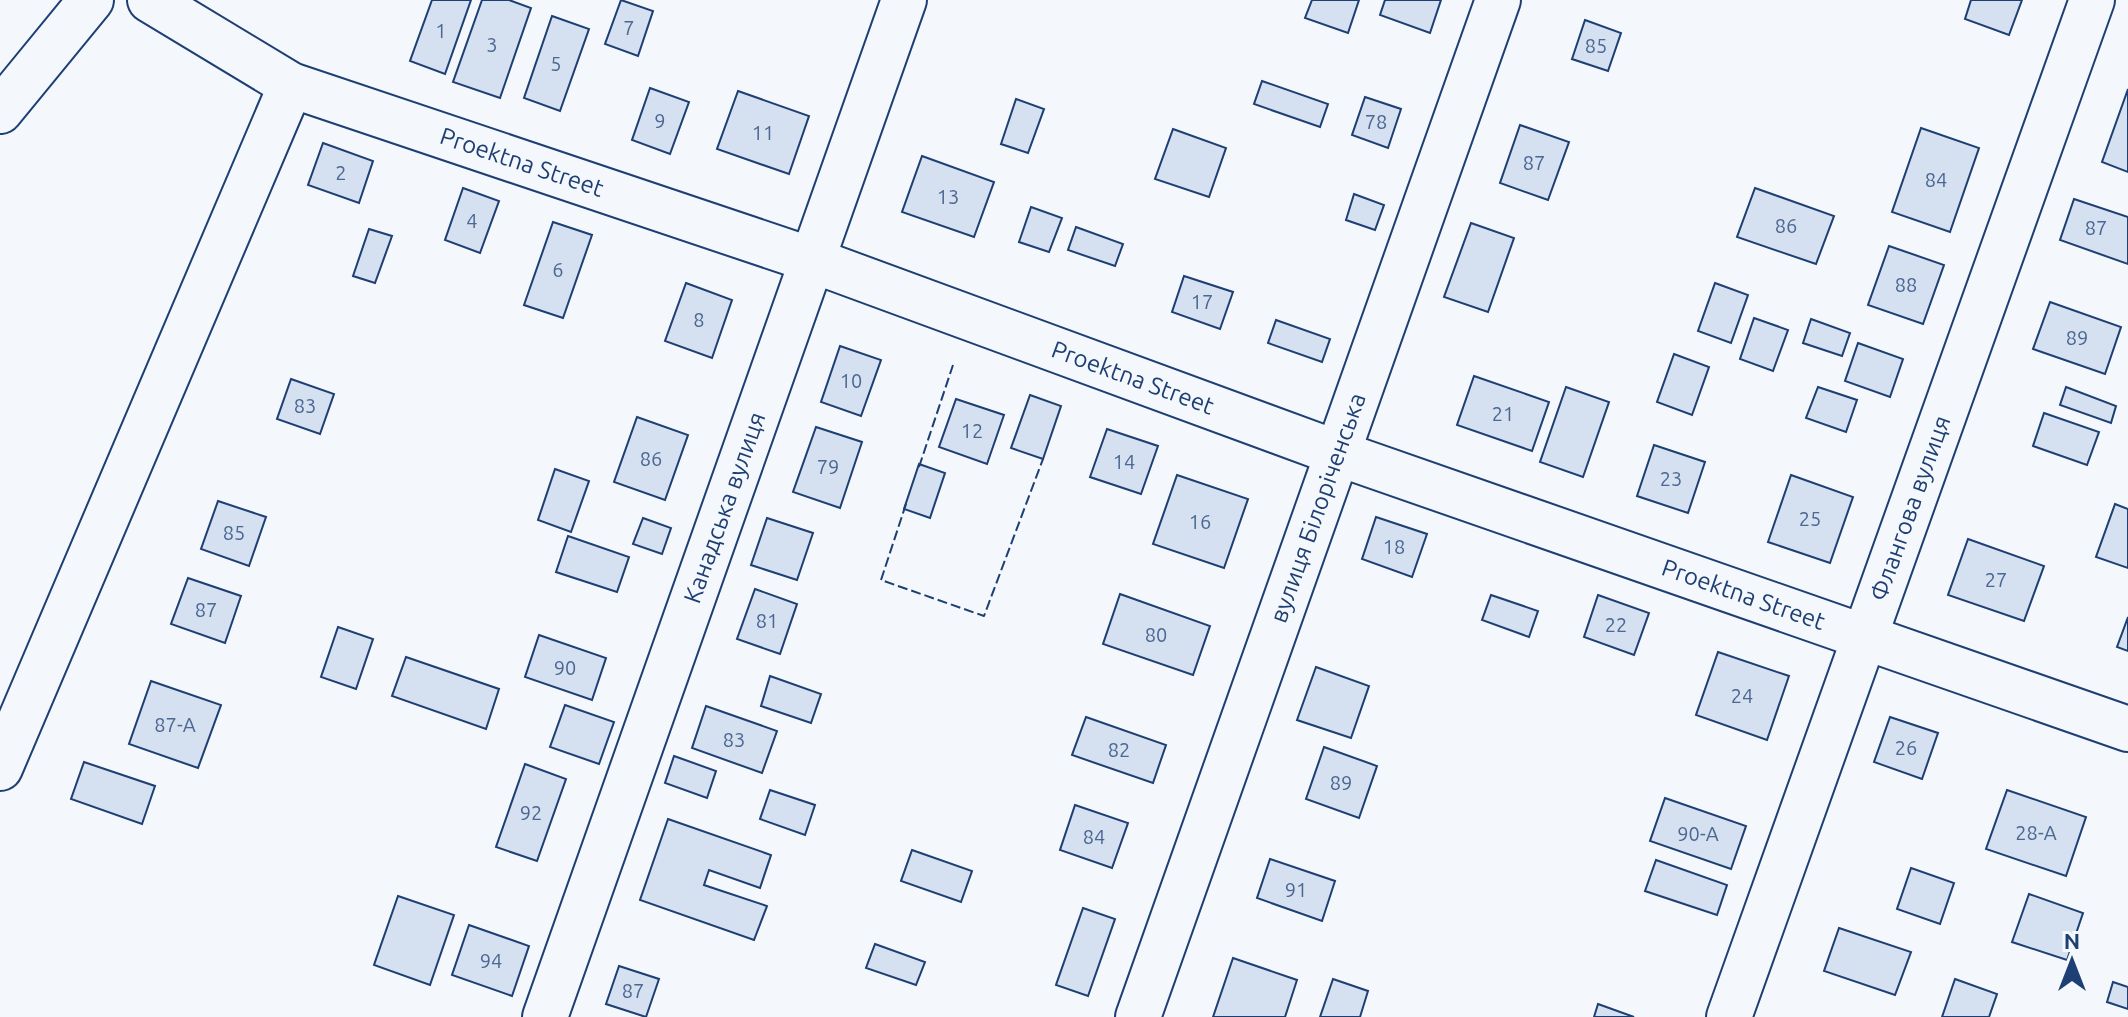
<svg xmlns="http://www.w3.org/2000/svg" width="2128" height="1017" font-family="Ubuntu,sans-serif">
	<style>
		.building { fill: #d5e0f0; stroke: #1d3f73; stroke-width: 2 }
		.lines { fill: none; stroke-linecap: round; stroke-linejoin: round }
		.minor-casing { stroke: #1d3f73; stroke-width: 48 }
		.highway-casing { stroke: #1d3f73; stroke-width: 48 }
		.minor { stroke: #f4f7fb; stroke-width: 44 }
		.highway { stroke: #f4f7fb; stroke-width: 44 }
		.fence { stroke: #1d3f73; stroke-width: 2; stroke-dasharray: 10 4; stroke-linecap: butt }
		.labels { text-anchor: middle; stroke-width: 6; stroke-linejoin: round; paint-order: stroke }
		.number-label { font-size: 20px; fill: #4b6792 }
		.street-label { font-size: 24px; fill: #1d3f73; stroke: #f4f7fb }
	</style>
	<rect width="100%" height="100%" fill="#f4f7fb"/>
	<g class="building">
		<path d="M432 0H471L445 74 410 61Z"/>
		<path d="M482 0H509L531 8 500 98 453 82Z"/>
		<path d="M621 0 653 11 638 56 605 44Z"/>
		<path d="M1312 0H1359L1348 33 1305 18Z"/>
		<path d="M1385 0H1441L1430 33 1380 15Z"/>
		<path d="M1971 0H2022L2009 35 1965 19Z"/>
		<path d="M552 16 589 29 560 111 524 98Z"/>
		<path d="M1585 20 1621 33 1608 71 1572 59Z"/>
		<path d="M1262 81 1328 104 1320 127 1254 104Z"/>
		<path d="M650 88 689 102 670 154 632 140Z"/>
		<path d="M2128 89V172L2102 162Z"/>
		<path d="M738 91 809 116 789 174 717 149Z"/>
		<path d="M1365 97 1401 109 1388 148 1352 135Z"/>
		<path d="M1016 99 1044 109 1028 153 1001 144Z"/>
		<path d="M1520 125 1569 142 1548 200 1500 183Z"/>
		<path d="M1921 128 1979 148 1950 232 1892 212Z"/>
		<path d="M1173 129 1226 148 1209 197 1155 179Z"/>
		<path d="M323 143 373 161 359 203 308 185Z"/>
		<path d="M922 156 994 182 974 237 902 212Z"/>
		<path d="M463 188 499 201 480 253 445 240Z"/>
		<path d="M1755 188 1834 216 1816 264 1737 237Z"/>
		<path d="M1354 194 1384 205 1375 230 1346 220Z"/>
		<path d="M2074 199 2128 217V264L2060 240Z"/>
		<path d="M1031 207 1062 218 1049 252 1019 242Z"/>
		<path d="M553 222 592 235 563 318 524 305Z"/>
		<path d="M1471 223 1514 238 1488 312 1444 297Z"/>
		<path d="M1076 227 1123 244 1115 266 1068 250Z"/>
		<path d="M369 229 392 236 375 283 353 276Z"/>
		<path d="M1889 246 1944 265 1923 324 1868 305Z"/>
		<path d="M1184 276 1233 292 1220 329 1172 312Z"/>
		<path d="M686 283 732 300 712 358 665 341Z"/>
		<path d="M1715 283 1748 295 1731 343 1698 331Z"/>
		<path d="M2050 302 2121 327 2105 374 2033 349Z"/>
		<path d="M1754 318 1788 330 1773 371 1740 359Z"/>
		<path d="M1811 319 1850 333 1842 356 1803 343Z"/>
		<path d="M1276 320 1330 339 1322 362 1268 343Z"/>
		<path d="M1858 343 1903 359 1890 397 1845 381Z"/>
		<path d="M840 346 881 360 861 416 821 402Z"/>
		<path d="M1674 354 1709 367 1692 415 1657 402Z"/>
		<path d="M1474 376 1549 402 1532 451 1457 425Z"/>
		<path d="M291 379 334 394 320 434 277 419Z"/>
		<path d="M1566 387 1609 402 1583 477 1540 462Z"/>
		<path d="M1818 387 1857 400 1846 432 1806 418Z"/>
		<path d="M2066 387 2116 406 2111 423 2060 405Z"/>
		<path d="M1030 395 1061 406 1043 459 1011 448Z"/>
		<path d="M956 399 1004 415 987 464 939 447Z"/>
		<path d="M2044 413 2099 432 2087 465 2033 446Z"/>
		<path d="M637 417 688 435 665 500 614 482Z"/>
		<path d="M816 427 862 442 840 508 793 492Z"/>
		<path d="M1107 429 1158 446 1141 494 1090 477Z"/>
		<path d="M1654 445 1705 462 1688 513 1637 496Z"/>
		<path d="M919 464 945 473 930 518 904 509Z"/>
		<path d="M555 469 589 481 571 532 538 520Z"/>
		<path d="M1177 475 1248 499 1224 568 1153 544Z"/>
		<path d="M1791 475 1853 497 1830 563 1768 542Z"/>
		<path d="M218 501 266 517 249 566 201 549Z"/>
		<path d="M2115 504 2128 509V568L2096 557Z"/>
		<path d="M1376 517 1427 534 1412 577 1362 559Z"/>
		<path d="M643 518 671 528 662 554 633 544Z"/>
		<path d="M767 518 813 533 797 580 751 565Z"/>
		<path d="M568 536 629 557 617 592 556 572Z"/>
		<path d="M1968 539 2044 566 2024 621 1948 595Z"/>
		<path d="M188 578 241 596 225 643 171 624Z"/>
		<path d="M755 589 797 604 780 654 737 639Z"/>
		<path d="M1120 594 1210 626 1193 675 1103 644Z"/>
		<path d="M1491 595 1538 611 1529 637 1482 620Z"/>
		<path d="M1598 595 1649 613 1634 655 1584 637Z"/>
		<path d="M2128 617V651L2117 647Z"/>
		<path d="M338 627 373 639 356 689 321 677Z"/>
		<path d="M539 635 606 658 592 700 525 677Z"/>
		<path d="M1718 652 1789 676 1767 740 1696 715Z"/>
		<path d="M406 657 499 689 486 729 392 696Z"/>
		<path d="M1316 667 1369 686 1351 738 1297 720Z"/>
		<path d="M770 676 821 694 811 723 761 706Z"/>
		<path d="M151 681 221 705 198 768 129 744Z"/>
		<path d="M565 705 614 722 599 764 550 747Z"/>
		<path d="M706 706 777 731 762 773 692 748Z"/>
		<path d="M1086 717 1166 745 1153 783 1072 755Z"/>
		<path d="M1890 717 1938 733 1922 779 1874 762Z"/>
		<path d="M1324 747 1377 766 1359 818 1306 799Z"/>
		<path d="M674 756 716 771 707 798 665 783Z"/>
		<path d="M84 762 155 786 142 824 71 799Z"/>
		<path d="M525 764 566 779 537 861 496 847Z"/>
		<path d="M770 790 815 805 805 835 760 819Z"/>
		<path d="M2007 790 2086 817 2066 876 1986 849Z"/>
		<path d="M1665 798 1746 826 1731 869 1650 841Z"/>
		<path d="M1075 805 1128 823 1112 868 1060 850Z"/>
		<path d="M668 819 771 855 760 888 709 870 704 885 767 906 754 940 640 900Z"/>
		<path d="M912 850 972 871 961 902 901 881Z"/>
		<path d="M1270 859 1335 881 1322 921 1257 898Z"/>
		<path d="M1656 860 1727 885 1717 915 1645 891Z"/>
		<path d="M1911 868 1954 883 1940 924 1897 909Z"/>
		<path d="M2029 894 2083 913 2067 960 2012 942Z"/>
		<path d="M398 896 454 915 430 985 374 965Z"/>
		<path d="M1083 908 1115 919 1088 996 1056 985Z"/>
		<path d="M469 925 529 946 512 996 452 975Z"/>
		<path d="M1839 928 1911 952 1895 995 1824 971Z"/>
		<path d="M875 944 925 962 916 985 866 968Z"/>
		<path d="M1233 958 1297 980 1285 1017H1213Z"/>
		<path d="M619 966 659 979 646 1017 606 1004Z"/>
		<path d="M1333 979 1368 991 1360 1017H1320Z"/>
		<path d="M1955 979 1997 994 1989 1017H1942Z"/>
		<path d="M2113 982 2128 987V1009L2107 1002Z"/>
		<path d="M1598 1004 1634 1017H1594Z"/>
	</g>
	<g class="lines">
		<defs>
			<g id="minor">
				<path id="s1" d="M150 0 291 85 812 260 1337 453 2128 729"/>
				<path d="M0 768 291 85"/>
				<path id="s2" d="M545 1017 904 0"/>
				<path id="s3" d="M1138 1017 1498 0"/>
				<path id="s4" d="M1729 1017 2092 0"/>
			</g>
			<path id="highway" d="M0 111 91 0"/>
		</defs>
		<use href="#minor" class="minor-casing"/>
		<use href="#highway" class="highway-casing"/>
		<use href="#minor" class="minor"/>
		<use href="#highway" class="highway"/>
		<g class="fence">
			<path d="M919 467 953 365"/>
			<path d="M906 504 881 580 984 616 1043 459"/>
		</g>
	</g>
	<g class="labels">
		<g class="number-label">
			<text x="629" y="35">7</text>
			<text x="441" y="38">1</text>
			<text x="492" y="52">3</text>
			<text x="1596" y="53">85</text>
			<text x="556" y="71">5</text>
			<text x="660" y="128">9</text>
			<text x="1376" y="129">78</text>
			<text x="763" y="140">11</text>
			<text x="1534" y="170">87</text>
			<text x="341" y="180">2</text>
			<text x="1936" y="187">84</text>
			<text x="948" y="204">13</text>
			<text x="472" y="228">4</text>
			<text x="1786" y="233">86</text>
			<text x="2096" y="235">87</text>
			<text x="558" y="277">6</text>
			<text x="1906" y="292">88</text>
			<text x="1202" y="309">17</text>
			<text x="699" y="327">8</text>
			<text x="2077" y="345">89</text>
			<text x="851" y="388">10</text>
			<text x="305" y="413">83</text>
			<text x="1503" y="421">21</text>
			<text x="972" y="438">12</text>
			<text x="651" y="466">86</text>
			<text x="1124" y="469">14</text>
			<text x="828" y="474">79</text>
			<text x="1671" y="486">23</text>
			<text x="1810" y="526">25</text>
			<text x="1200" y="529">16</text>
			<text x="234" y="540">85</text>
			<text x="1394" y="554">18</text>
			<text x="1996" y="587">27</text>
			<text x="206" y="617">87</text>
			<text x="767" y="628">81</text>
			<text x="1616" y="632">22</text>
			<text x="1156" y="642">80</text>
			<text x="565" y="675">90</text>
			<text x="1742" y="703">24</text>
			<text x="175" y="732">87-А</text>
			<text x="734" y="747">83</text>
			<text x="1906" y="755">26</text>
			<text x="1119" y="757">82</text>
			<text x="1341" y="790">89</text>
			<text x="531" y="820">92</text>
			<text x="2036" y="840">28-А</text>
			<text x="1698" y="841">90-А</text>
			<text x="1094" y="844">84</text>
			<text x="1296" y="897">91</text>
			<text x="491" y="968">94</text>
			<text x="633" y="998">87</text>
		</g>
		<g class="street-label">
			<text dy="8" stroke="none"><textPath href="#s1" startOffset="408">Proektna Street</textPath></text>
			<text dy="8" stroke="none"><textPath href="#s1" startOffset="1056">Proektna Street</textPath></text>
			<text dy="8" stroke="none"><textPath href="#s3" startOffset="540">вулиця Білоріченська</textPath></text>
			<text dy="8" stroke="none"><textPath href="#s2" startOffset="540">Канадська вулиця</textPath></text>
			<text dy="8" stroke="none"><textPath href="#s4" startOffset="540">Флангова вулиця</textPath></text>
			<text dy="8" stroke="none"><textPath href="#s1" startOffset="1704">Proektna Street</textPath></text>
		</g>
	</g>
	<g transform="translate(2072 961)" stroke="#f4f7fb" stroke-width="6" paint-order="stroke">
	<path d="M0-6L14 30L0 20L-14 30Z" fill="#1d3f73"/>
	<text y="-12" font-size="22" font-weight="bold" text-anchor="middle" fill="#1d3f73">N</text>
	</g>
</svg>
